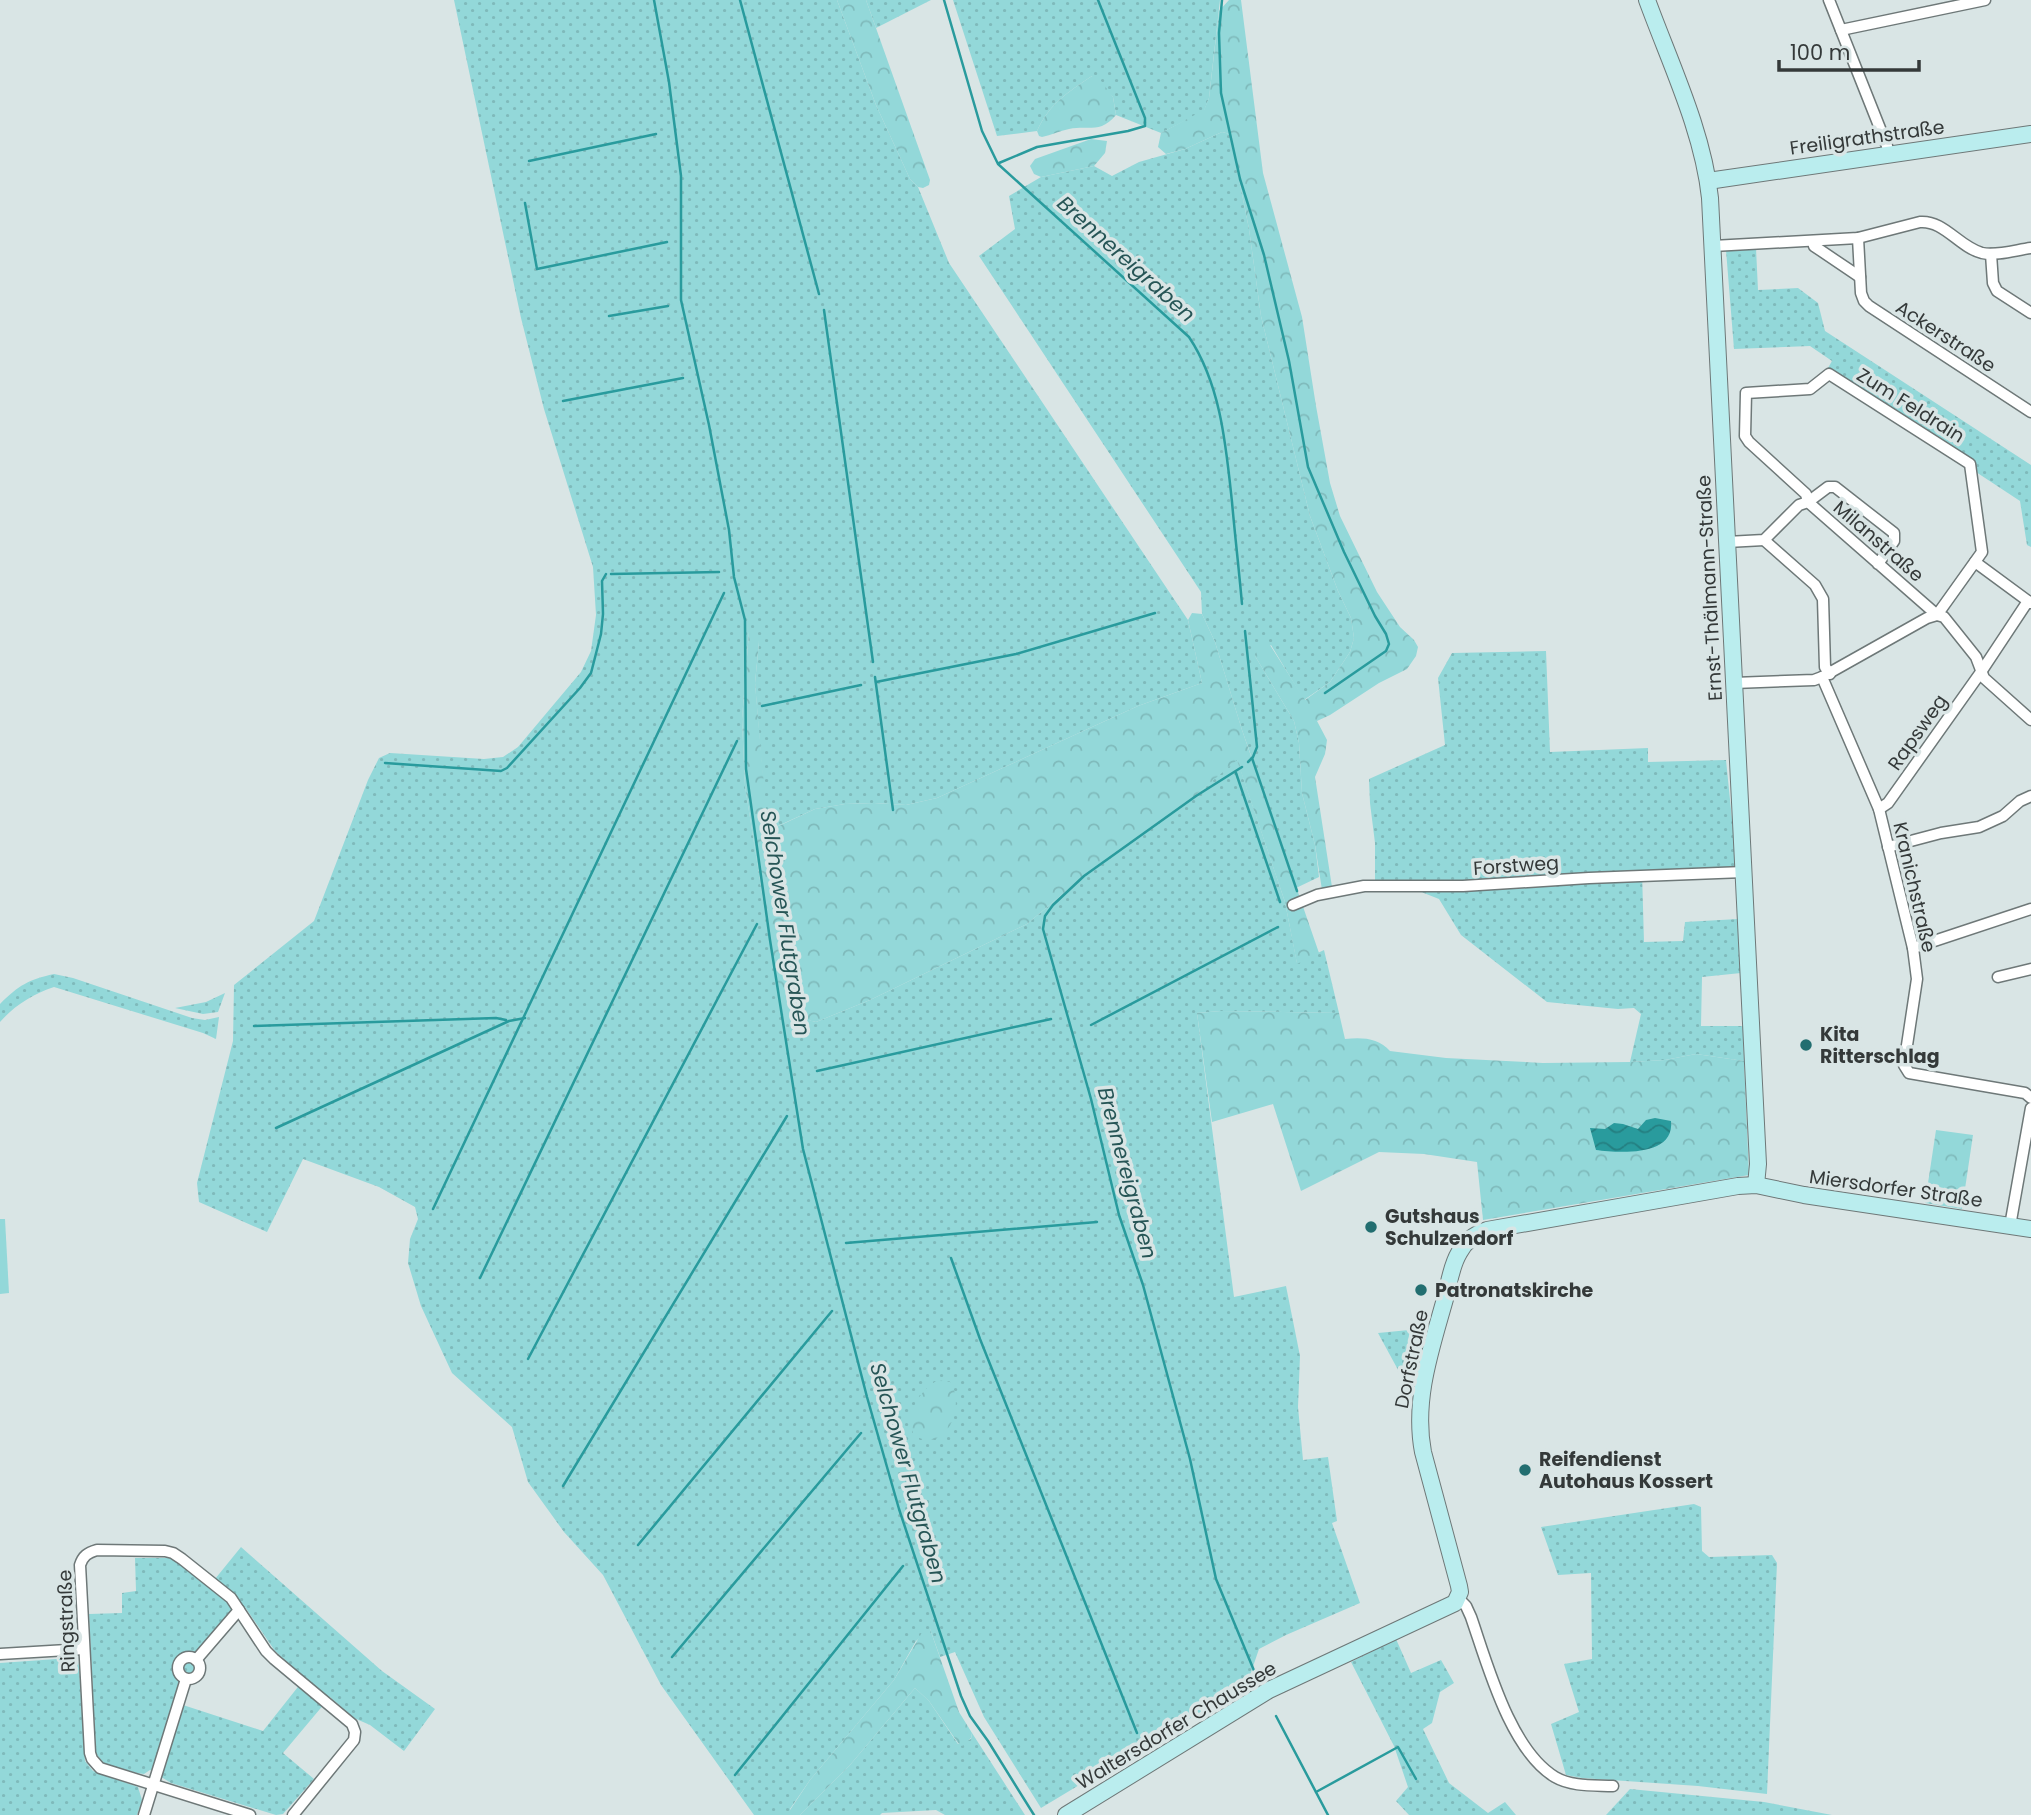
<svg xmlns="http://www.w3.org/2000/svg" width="2031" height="1815" font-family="Poppins,sans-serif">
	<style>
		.green { fill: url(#green-dots); fill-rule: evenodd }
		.forest { fill: url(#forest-crowns) }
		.pitch { fill: #93d8d9 }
		.water { fill: url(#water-waves) }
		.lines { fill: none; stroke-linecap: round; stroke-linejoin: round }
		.stream { stroke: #299b9d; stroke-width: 2.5 }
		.street-casing { stroke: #6e7878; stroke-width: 13 }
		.secondary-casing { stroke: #6e7878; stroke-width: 18 }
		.street { stroke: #fff; stroke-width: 10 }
		.secondary { stroke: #baedee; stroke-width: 16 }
		.poi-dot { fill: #226e70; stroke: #d9e5e5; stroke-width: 2.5 }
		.labels { text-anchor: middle; stroke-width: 7; stroke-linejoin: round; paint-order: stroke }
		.street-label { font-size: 19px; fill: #343939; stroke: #d9e5e5 }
		.poi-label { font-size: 19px; font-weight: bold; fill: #343939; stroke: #d9e5e5; text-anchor: start }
		.water-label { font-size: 21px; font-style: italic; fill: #265556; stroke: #d9e5e5 }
	</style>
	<defs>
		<pattern id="green-dots" width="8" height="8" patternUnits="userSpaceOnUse" patternTransform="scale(1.75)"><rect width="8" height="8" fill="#93d8d9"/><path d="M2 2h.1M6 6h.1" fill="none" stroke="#7fbabb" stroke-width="1.8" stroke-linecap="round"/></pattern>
		<pattern id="forest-crowns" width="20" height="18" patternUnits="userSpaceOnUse" patternTransform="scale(1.75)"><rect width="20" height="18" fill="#93d8d9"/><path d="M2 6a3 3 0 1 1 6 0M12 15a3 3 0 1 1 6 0" fill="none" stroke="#7fbabb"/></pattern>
		<pattern id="water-waves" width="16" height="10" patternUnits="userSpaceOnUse" patternTransform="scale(1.75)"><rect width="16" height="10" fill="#299b9d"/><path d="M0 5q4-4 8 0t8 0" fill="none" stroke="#247f81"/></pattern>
	</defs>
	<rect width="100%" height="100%" fill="#d9e5e5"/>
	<g class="green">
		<path d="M454 0H837L876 105 910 179 918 187 949 263 1188 620 1202 683 1138 706 937 798 906 805 874 803 845 804 815 809 767 831 755 683 759 642 749 632 742 719 745 786 781 1013 816 1022 870 1000 1027 924 1072 886 1190 800 1237 759 1285 902 1297 963 1324 950 1339 1013 1221 1011 1197 1013 1234 1297 1286 1286 1300 1356 1298 1407 1303 1460 1328 1457 1337 1521 1332 1523 1360 1603 1286 1635 1259 1649 1247 1684 1041 1808 984 1717 955 1652 940 1657 930 1629 916 1641 894 1680 810 1780 790 1809V1815H754L661 1685 603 1575 564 1532 528 1482 512 1427 452 1373 421 1306 408 1263 410 1239 418 1219 415 1207 379 1187 303 1159 267 1232 199 1202 197 1183 233 1041 234 985 314 921 368 780 379 758 390 753 484 759 503 757 518 747 581 672 591 651 596 615 593 567 544 409 521 318Z"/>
		<path d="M866 0H931L876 28Z"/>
		<path d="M953 0H1220L1209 98 1204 111 1161 133 1116 115 1113 97 1092 76C1067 93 1050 103 1037 131L997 136Z"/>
		<path d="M1222 132 1230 134 1249 229 1261 316 1310 516 1338 591 1351 618 1354 638 1350 652 1330 682 1304 700 1271 645 1255 656 1294 721 1299 743 1302 793 1315 845 1319 877 1296 888 1277 829 1242 730 1215 642 1202 614 1201 592 979 256 1015 229 1009 196 1041 177 1094 166 1112 176 1139 162 1185 149Z"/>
		<path d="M1756 248 1758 290 1798 288 1818 303 1825 331 2031 465V547L2027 545 2020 501 1976 472 1973 461 1828 368 1832 361 1810 346 1734 349 1726 250Z"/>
		<path d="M1546 651 1550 752 1648 748V762L1726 760 1737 869 1642 872 1644 942 1683 941 1685 922 1738 919 1741 973 1702 977 1701 1026H1743L1744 1061 1696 1054 1665 1060 1630 1062 1641 1014 1634 1008 1618 1009 1547 1002 1461 935 1439 899 1396 882 1375 881V843L1370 803 1369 779 1445 745 1438 678 1452 653Z"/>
		<path d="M54 974 73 978 192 1018 205 1020 219 1017 216 1039 203 1033 54 987C33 994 15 1005 0 1022V1004C19 985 28 980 54 974Z"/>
		<path d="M225 993 218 1012 203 1014 175 1008 206 1002Z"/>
		<path d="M1429 1325 1414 1390H1409L1378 1333 1409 1330Z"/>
		<path d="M1694 1504 1701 1507 1702 1551 1709 1557 1772 1555 1777 1563 1767 1794 1698 1786 1582 1778 1566 1775 1551 1724 1579 1712 1564 1664 1592 1659 1591 1573 1558 1575 1541 1527Z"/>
		<path d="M241 1547 382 1671 435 1709 404 1751 370 1725 354 1718 330 1697 283 1753 314 1779 283 1814 276 1815 171 1783 150 1770 144 1774 137 1773 105 1764 96 1754 89 1614 122 1613V1593L136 1591 135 1558H170L215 1579ZM245 1607 275 1651 305 1678 263 1731 183 1705 189 1684 197 1682 204 1675 203 1659 208 1649Z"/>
		<path d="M1396 1639 1411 1673 1441 1660 1454 1683 1440 1692 1432 1723 1423 1729 1449 1783 1488 1813 1505 1802 1516 1815H1409L1396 1801 1408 1787 1394 1746 1351 1662Z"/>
		<path d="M71 1658 78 1662 79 1667 85 1761 93 1771 138 1787 142 1800 137 1815H0V1663Z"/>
		<path d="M915 1688 929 1701 958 1744 971 1739 972 1733 1025 1815H945L936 1810 882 1813 880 1815H800L850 1765Z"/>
		<path d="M1630 1789 1764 1802 1832 1815H1606Z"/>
	</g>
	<g class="forest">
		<path d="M837 0H866L930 180 929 185 923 188 918 187 910 179 876 105Z"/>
		<path d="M1229 0H1241L1263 173 1302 317 1316 406 1330 483 1340 516 1377 592 1400 627 1414 640 1418 647 1416 656 1407 669 1379 683 1330 715 1317 721 1327 740 1325 754 1315 777 1332 887 1322 890 1315 845 1302 793 1299 743 1294 721 1255 656 1257 649 1262 643 1270 645 1305 700 1330 682 1350 652 1354 638 1351 618 1338 591 1310 516 1261 316 1249 229 1230 134 1222 132 1185 149 1166 154 1158 147 1161 133 1204 110 1209 98 1219 11Z"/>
		<path d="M1092 76 1098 77 1113 97 1116 115C1100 134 1089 125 1069 129 1060 131 1051 135 1042 137L1039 136 1037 131C1050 103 1067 93 1092 76Z"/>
		<path d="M1091 139 1107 141 1105 153 1094 166 1041 177 1034 174 1030 166 1035 159Z"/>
		<path d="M1192 613 1202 614 1215 642 1242 730 1319 953 1297 964 1285 902 1237 760 1190 800 1072 886 1027 924 870 1000 816 1022 781 1014 745 786 742 719 749 632H757L759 642 755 683 768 831 815 809 845 804 874 803 906 805 937 798 1138 706 1202 683 1188 620Z"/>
		<path d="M1221 1011 1339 1013 1345 1039C1362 1037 1379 1038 1390 1051L1446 1058 1543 1063 1630 1062 1665 1060 1696 1054 1744 1061 1749 1175 1483 1220 1477 1162 1424 1154 1379 1152 1301 1191 1273 1104 1212 1122 1197 1013Z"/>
		<path d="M1936 1130 1973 1135 1962 1209 1925 1203Z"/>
		<path d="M938 1380 950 1382C964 1401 952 1443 925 1440 921 1439 918 1437 914 1435 904 1414 920 1390 938 1380Z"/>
		<path d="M924 1629H930L959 1712 972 1733 971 1738 962 1746 958 1743 929 1701 915 1688 850 1765 800 1815H790V1810L810 1780 894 1680Z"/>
	</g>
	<path class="pitch" d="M0 1219H5L9 1293 0 1294Z"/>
	<path class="water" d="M1655 1118 1671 1121C1675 1157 1619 1153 1596 1150L1590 1128 1605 1129 1614 1123 1623 1124 1638 1129 1646 1120Z"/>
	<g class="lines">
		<g class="stream">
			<path d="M654 0 669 82 681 176V300L709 425 729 530 734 577 745 620 746 769 770 940 803 1149 867 1397 899 1509 961 1696 970 1716 988 1741 1034 1815"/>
			<path d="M740 0 819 294"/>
			<path d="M944 0 982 131 998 164 1189 337C1221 385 1226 446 1232 502 1235 536 1239 570 1242 604"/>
			<path d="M1222 0 1219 33 1221 93 1240 179 1264 255 1289 361 1308 467 1344 552 1375 616 1386 634 1389 644 1386 651 1325 693"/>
			<path d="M529 161 656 134"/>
			<path d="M999 163 1037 147 1128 131 1145 126V118L1098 0"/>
			<path d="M525 203 537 269 667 242"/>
			<path d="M824 310 873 662"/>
			<path d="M609 316 668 306"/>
			<path d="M563 401 683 378"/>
			<path d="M611 574 719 572"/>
			<path d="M1245 631 1257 747 1253 757 1248 762"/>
			<path d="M875 677 893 810"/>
			<path d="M876 682 1016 654 1155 613"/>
			<path d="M762 706 861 685"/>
			<path d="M1252 758 1297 891"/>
			<path d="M385 763 501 771 507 768 580 688 591 673 601 634 603 614 602 581 606 574"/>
			<path d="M1242 767 1196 796 1084 876 1053 905 1045 916 1043 929 1091 1099 1119 1215 1143 1285 1190 1459 1216 1579 1255 1673"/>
			<path d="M1236 773 1280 902"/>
			<path d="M1091 1025 1278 927"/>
			<path d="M254 1026 496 1018 506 1020"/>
			<path d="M817 1071 1051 1019"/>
			<path d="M276 1128 509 1021 525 1018"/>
			<path d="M433 1209 724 593"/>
			<path d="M846 1243 1097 1222"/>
			<path d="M951 1258 980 1339 1137 1733"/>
			<path d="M480 1278 737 741"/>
			<path d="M528 1359 757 924"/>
			<path d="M563 1486 787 1116"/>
			<path d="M638 1545 832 1311"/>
			<path d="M672 1657 861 1433"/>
			<path d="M1276 1716 1328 1815"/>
			<path d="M735 1775 903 1566"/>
			<path d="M1316 1792 1398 1747 1416 1779"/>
		</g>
		<defs>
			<g id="street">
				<path d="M1829 0 1887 146 1888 154"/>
				<path d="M1841 30 1985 0"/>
				<path d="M1858 238 1861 293 1864 301 1869 306 2031 412"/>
				<path d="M1813 241 1814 246 1860 277"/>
				<path d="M1713 246 1858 238 1920 222C1944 220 1959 247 1982 253 1997 256 2016 250 2031 248"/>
				<path d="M1991 254 1993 283 1997 291 2031 313"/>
				<path d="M1764 540 1815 585 1823 599 1825 667 1830 674"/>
				<path d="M1727 542 1764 540 1799 505 1808 502 1937 615 1982 552 1970 464 1829 374 1810 389 1746 393 1745 436 1749 442 1806 494 1808 502 1828 487H1835L1894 533V541L1878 564"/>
				<path d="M1975 562 2028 601"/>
				<path d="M1822 677 1879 809 1913 948 1917 979 1904 1065 1909 1073 2025 1093 2031 1098"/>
				<path d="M1734 683 1814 680 1822 677 1927 618 1937 615 1944 617 1976 657 1984 678 2031 720"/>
				<path d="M1879 809 1888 803 1981 672 2028 601 2031 603"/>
				<path d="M1888 847 1941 833 1979 827 2003 816 2020 801 2031 796"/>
				<path d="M1293 905 1317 895 1364 886H1463L1589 878 1744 872"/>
				<path d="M1913 948 2031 909"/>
				<path d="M1998 977 2031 969"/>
				<path d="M2010 1226 2031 1108"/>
				<path d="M1458 1598 1466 1606 1471 1617C1487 1663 1510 1750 1555 1777 1572 1787 1595 1785 1613 1786"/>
				<path d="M0 1654 84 1649"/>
				<circle cx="189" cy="1668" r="11"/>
				<path d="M196 1660 239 1610"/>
				<path d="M144 1815 186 1679"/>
				<path d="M250 1815 100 1768 92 1759 90 1753 80 1565C83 1556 87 1553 97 1550L165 1551 173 1553 182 1559 231 1598 266 1651 274 1659 352 1724 355 1732 354 1740 293 1815"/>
			</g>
			<g id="secondary">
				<path d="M1647 0C1670 63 1703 131 1710 198L1758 1164 1756 1185"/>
				<path d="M1708 181 2031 134"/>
				<path d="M1066 1815 1269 1690 1455 1603 1460 1592 1459 1586 1423 1452C1413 1400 1431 1349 1445 1299 1449 1284 1451 1266 1459 1253 1465 1241 1475 1234 1487 1230L1738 1186 1756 1185 1804 1195 2031 1229"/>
			</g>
		</defs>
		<use href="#street" class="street-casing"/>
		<use href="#secondary" class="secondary-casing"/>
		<use href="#street" class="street"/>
		<use href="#secondary" class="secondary"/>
	</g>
	<g class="poi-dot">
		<circle cx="1806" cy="1045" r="7"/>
		<circle cx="1371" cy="1227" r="7"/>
		<circle cx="1421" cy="1290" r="7"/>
		<circle cx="1525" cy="1470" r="7"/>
	</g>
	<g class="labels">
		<g class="street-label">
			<text transform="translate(1867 137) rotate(-8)" y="7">Freiligrathstraße</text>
			<text transform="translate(1946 336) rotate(33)" y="7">Ackerstraße</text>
			<text transform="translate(1911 405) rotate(32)" y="7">Zum Feldrain</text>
			<text transform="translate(1879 541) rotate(41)" y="7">Milanstraße</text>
			<text transform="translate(1709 588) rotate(-93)" y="7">Ernst-Thälmann-Straße</text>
			<text transform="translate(1917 732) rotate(-55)" y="7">Rapsweg</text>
			<text transform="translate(1516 865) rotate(-4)" y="7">Forstweg</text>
			<text transform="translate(1915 887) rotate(77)" y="7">Kranichstraße</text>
			<text transform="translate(1896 1188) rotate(8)" y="7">Miersdorfer Straße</text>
			<text transform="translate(1411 1359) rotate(-78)" y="7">Dorfstraße</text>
			<text transform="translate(66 1621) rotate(-92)" y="7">Ringstraße</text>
			<text transform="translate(1176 1725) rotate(-31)" y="7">Waltersdorfer Chaussee</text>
		</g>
		<g class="poi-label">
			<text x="1820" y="1041">Kita<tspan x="1820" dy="22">Ritterschlag</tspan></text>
			<text x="1385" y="1223">Gutshaus<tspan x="1385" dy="22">Schulzendorf</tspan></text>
			<text x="1435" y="1297">Patronatskirche</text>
			<text x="1539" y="1466">Reifendienst<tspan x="1539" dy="22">Autohaus Kossert</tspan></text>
		</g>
		<g class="water-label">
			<text transform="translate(1126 259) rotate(42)" y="7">Brennereigraben</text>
			<text transform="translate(785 923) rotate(81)" y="7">Selchower Flutgraben</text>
			<text transform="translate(1127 1173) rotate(75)" y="7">Brennereigraben</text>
			<text transform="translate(908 1473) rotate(74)" y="7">Selchower Flutgraben</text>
		</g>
	</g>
	<path d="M1779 60v10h140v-10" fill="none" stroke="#343939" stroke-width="3.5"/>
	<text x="1790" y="60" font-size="21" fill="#343939" stroke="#d9e5e5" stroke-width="5" paint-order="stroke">100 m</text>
</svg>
